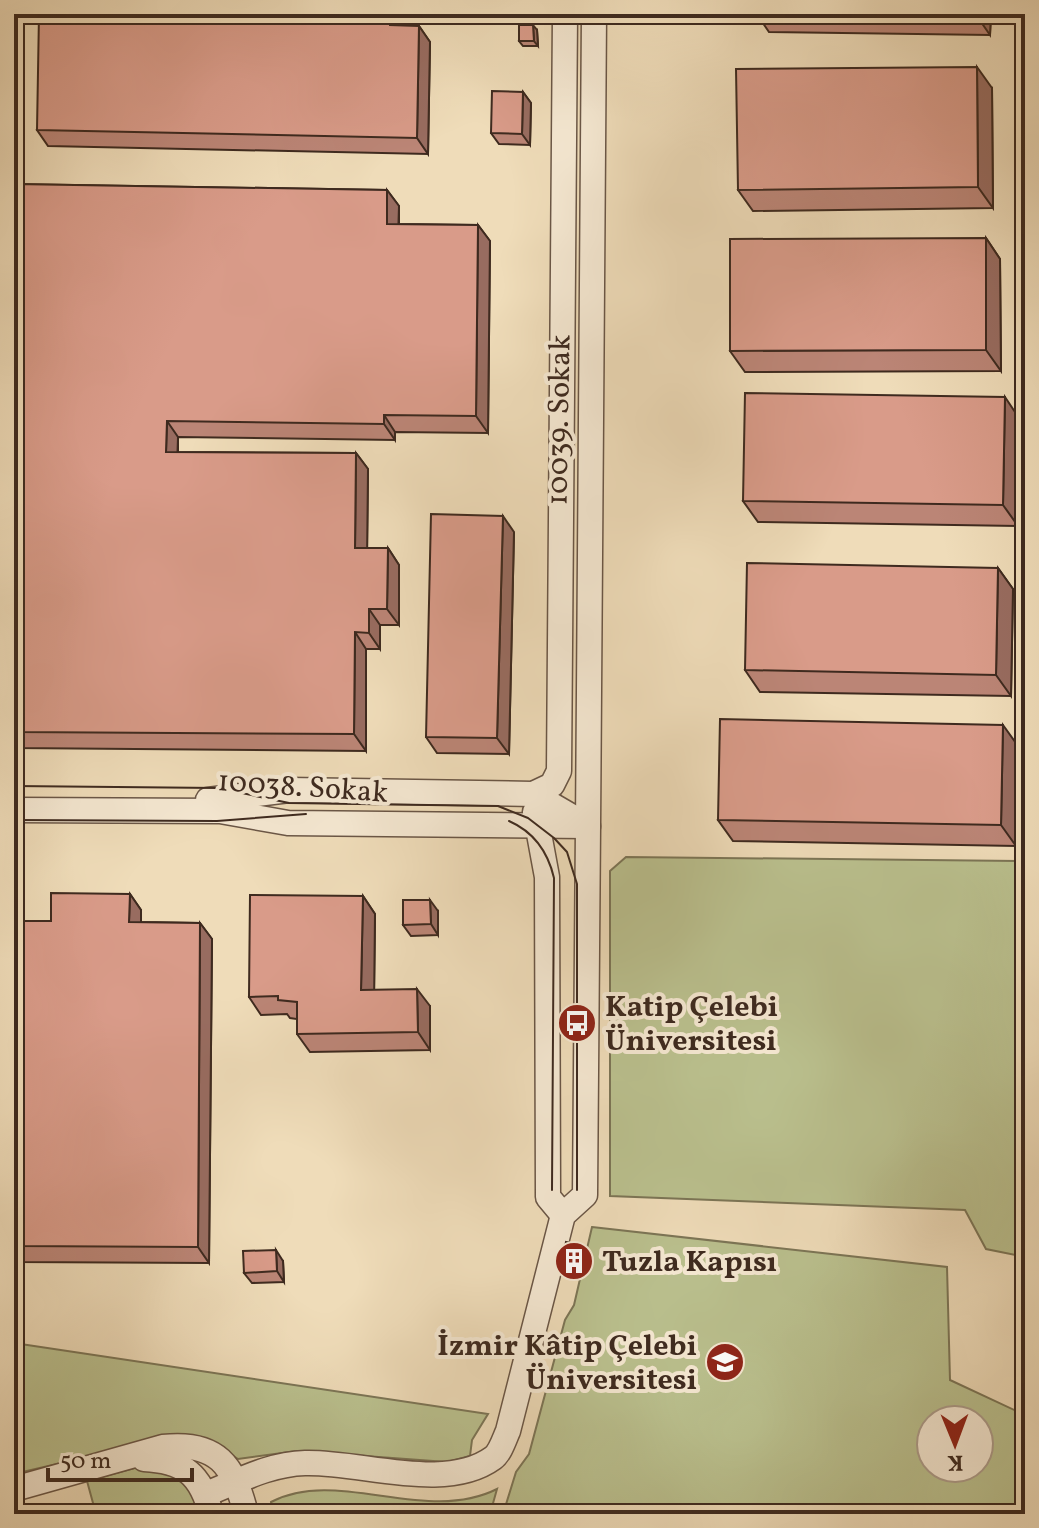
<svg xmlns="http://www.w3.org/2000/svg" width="1039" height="1528" font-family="Vollkorn,serif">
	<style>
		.green { fill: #bac08e; stroke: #7c7556; stroke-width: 2; fill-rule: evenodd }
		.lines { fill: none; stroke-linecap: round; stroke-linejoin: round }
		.tertiary-casing { stroke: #6a5646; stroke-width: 27 }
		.tertiary { stroke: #f5e8d2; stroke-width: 24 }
		.tram { stroke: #3e2a1f; stroke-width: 2 }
		.wall { fill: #bb8576; stroke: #3e2a1f; stroke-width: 2 }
		.shaded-wall { fill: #986c60; stroke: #3e2a1f; stroke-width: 2 }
		.building { fill: #d99b89; stroke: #3e2a1f; stroke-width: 2 }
		.labels { text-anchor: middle; stroke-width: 8; stroke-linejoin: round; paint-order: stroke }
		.street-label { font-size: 30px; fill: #3e2a1f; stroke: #f5e8d2 }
		.poi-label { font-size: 30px; font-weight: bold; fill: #3e2a1f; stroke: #f5e8d2; text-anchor: start }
	</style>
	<rect width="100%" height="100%" fill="#efdcb9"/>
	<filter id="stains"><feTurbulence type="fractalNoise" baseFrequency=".0025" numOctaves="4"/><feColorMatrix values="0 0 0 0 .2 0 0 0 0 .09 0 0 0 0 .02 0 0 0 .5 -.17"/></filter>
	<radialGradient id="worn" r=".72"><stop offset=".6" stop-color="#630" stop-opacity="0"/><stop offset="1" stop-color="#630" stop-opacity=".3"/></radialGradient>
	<g class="green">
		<path d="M626 857 1025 861V1257L986 1249 965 1210 610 1196V871Z"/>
		<path d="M592 1227 947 1267 950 1380 1025 1415V1514H503L516 1472 529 1454 565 1320 574 1305ZM931 1420H979V1468H931Z"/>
		<path d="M14 1343 488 1414 472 1440 470 1456 447 1462 297 1451 238 1459 205 1438 177 1436 14 1474Z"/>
		<path d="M142 1466 184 1476 202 1514H96L87 1481Z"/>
		<path d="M497 1489 490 1514H273L271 1502C338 1467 425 1525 497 1489Z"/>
	</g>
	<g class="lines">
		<defs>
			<g id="tertiary">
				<path d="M208 800 289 790 533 794 552 785 559 771 565 14"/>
				<path d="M14 810 220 811 288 823 588 826 594 14"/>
				<path d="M535 812 547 877 548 1197 563 1215"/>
				<path d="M144 1459C184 1461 201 1474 211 1514"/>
				<path d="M14 1489 163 1447C217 1441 234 1465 246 1514"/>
				<path d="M206 1494C239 1481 269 1464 305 1463 360 1461 445 1493 493 1458 500 1453 504 1440 508 1431L563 1215 585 1195 588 826 533 794"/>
			</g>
		</defs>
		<use href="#tertiary" class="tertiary-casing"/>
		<use href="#tertiary" class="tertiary"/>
		<g class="tram">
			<path d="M14 786 218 788 289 803 498 806 528 818 554 838 567 852 577 884V1190"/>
			<path d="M14 820 217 821 306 814"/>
			<path d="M509 821C534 832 548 852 554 878L552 1190"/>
		</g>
	</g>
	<g class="wall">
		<path d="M758 14H991L990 35 769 32 758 16Z"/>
		<path d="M419 26 430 42 428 154 48 146 37 130Z"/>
		<path d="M537 30 538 46H523L519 41Z"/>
		<path d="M992 88 993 208 753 211 738 190Z"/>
		<path d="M523 92 531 103 530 145 499 144 491 133Z"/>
		<path d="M14 184 387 190 399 206V224L478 225 490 241 488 433 395 432V440L178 437V452L356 453 368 469 367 548H388L399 565V625H380V649H366V751L14 748V513H15L16 380H14Z"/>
		<path d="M986 238 1000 259 1001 371 745 372 730 351Z"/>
		<path d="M1019 418 1018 526 758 522 743 501Z"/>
		<path d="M514 532 509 754 437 753 426 737Z"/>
		<path d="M998 568 1013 589 1011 696 760 692 745 670Z"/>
		<path d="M1018 746 1016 846 733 841 718 820Z"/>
		<path d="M130 894 141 910V922L200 923 212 939 209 1263 14 1262V921H51Z"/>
		<path d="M363 896 375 914 374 990 430 1006V1050L310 1052 297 1034V1019L290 1018 287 1014 261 1015 249 997Z"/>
		<path d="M438 911V935L411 936 403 925Z"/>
		<path d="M584 1250 580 1274 565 1271 561 1266Z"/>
		<path d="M283 1261 284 1282 252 1283 244 1273Z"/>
	</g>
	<g class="shaded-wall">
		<path d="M390 14H402L401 41 390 25Z"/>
		<path d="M979 14H991L990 35 979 19Z"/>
		<path d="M533 25 537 30 538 46 534 41Z"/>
		<path d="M419 26 430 42 428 154 417 138Z"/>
		<path d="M977 67 992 88 993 208 978 187Z"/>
		<path d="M523 92 531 103 530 145 522 134Z"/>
		<path d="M387 190 399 206 398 240 387 224Z"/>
		<path d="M478 225 490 241 488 433 476 416Z"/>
		<path d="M986 238 1000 259 1001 371 986 350Z"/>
		<path d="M1005 397 1019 418 1018 526 1003 505Z"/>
		<path d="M384 415 395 432V440L384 424Z"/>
		<path d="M167 421 178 437 177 468 166 452Z"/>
		<path d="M356 453 368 469 367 564 355 548Z"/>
		<path d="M503 516 514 532 509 754 497 738Z"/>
		<path d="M388 548 399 565V625L387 609Z"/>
		<path d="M998 568 1013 589 1011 696 996 675Z"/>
		<path d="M369 609 380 625V649L369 633Z"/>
		<path d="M355 632 366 649V751L354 734Z"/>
		<path d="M1003 725 1018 746 1016 846 1001 825Z"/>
		<path d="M130 894 141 910V938L129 922Z"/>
		<path d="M363 896 375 914 374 1008 361 990Z"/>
		<path d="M430 900 438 911V935L431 924Z"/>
		<path d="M200 923 212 939 209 1263 198 1247Z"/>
		<path d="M417 989 430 1006V1050L418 1032Z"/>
		<path d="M580 1245 584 1250 580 1274 577 1268Z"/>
		<path d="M276 1250 283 1261 284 1282 277 1271Z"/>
	</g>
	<g class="building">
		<path d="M39 14H390V25L419 26 417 138 37 130Z"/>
		<path d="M758 14H979V19L758 16Z"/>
		<path d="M519 25H533L534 41H519Z"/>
		<path d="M977 67 978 187 738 190 736 69Z"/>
		<path d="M492 91 523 92 522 134 491 133Z"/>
		<path d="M14 184 387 190V224L478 225 476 416 384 415V424L167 421 166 452 356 453 355 548H388L387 609H369V633L355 632 354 734 14 732V513H15L16 364H14Z"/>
		<path d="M986 238V350L730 351V239Z"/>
		<path d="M745 393 1005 397 1003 505 743 501Z"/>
		<path d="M431 514 503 516 497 738 426 737Z"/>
		<path d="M747 563 998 568 996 675 745 670Z"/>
		<path d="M720 719 1003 725 1001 825 718 820Z"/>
		<path d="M51 893 130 894 129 922 200 923 198 1247 14 1246V921H51Z"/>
		<path d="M250 895 363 896 361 990 417 989 418 1032 297 1034V1002L278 1000V996L249 997Z"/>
		<path d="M403 900H430L431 924 403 925Z"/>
		<path d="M566 1242 580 1245 577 1268 561 1266Z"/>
		<path d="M276 1250 277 1271 244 1273 243 1251Z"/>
		<path d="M90 1511 91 1514H78Z"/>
	</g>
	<defs>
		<symbol id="bus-disc" viewBox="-11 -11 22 22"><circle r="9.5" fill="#8f2418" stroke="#f5e8d2"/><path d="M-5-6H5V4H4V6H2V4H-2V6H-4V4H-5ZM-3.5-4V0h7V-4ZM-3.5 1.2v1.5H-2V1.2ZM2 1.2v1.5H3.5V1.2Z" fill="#fff"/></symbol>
		<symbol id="building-disc" viewBox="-11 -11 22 22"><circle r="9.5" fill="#8f2418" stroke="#f5e8d2"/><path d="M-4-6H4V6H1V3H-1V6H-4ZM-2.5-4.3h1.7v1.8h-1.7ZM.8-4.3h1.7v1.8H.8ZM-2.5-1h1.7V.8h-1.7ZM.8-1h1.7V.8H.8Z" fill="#fff"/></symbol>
		<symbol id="university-disc" viewBox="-11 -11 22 22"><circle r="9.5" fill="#8f2418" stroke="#f5e8d2"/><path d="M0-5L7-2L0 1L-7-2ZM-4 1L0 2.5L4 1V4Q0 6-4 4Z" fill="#fff"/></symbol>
	</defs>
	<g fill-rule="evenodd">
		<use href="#bus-disc" x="555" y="1001" width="44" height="44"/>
		<use href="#building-disc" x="552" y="1239" width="44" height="44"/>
		<use href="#university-disc" x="703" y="1340" width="44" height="44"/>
	</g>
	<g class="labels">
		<g class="street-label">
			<text transform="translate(558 420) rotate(-89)" y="10">10039. Sokak</text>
			<text transform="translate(303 786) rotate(4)" y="10">10038. Sokak</text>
		</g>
		<g class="poi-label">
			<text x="605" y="1016">Katip Çelebi<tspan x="605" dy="34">Üniversitesi</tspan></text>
			<text x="602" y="1271">Tuzla Kapısı</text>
			<text x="697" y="1355" text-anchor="end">İzmir Kâtip Çelebi<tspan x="697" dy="34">Üniversitesi</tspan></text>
		</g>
	</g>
	<rect width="1039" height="1528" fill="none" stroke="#efdcb9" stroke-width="48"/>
	<rect x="16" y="16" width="1007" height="1496" fill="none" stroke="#3e2a1f" stroke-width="4"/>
	<rect x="24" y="24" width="991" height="1480" fill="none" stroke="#3e2a1f" stroke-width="2"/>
	<g transform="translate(955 1444) rotate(179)"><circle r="38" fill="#f5e8d2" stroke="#ac9c8a" stroke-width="2"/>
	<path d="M0-6L14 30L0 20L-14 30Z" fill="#8f2418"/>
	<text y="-12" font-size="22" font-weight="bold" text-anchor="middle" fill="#3e2a1f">K</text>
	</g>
	<path d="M48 1468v12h144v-12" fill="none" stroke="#3e2a1f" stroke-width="4"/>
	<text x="60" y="1468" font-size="24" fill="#3e2a1f" stroke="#f5e8d2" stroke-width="6" paint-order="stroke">50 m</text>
	<rect width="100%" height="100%" filter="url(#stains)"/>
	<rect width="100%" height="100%" fill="url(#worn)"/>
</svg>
